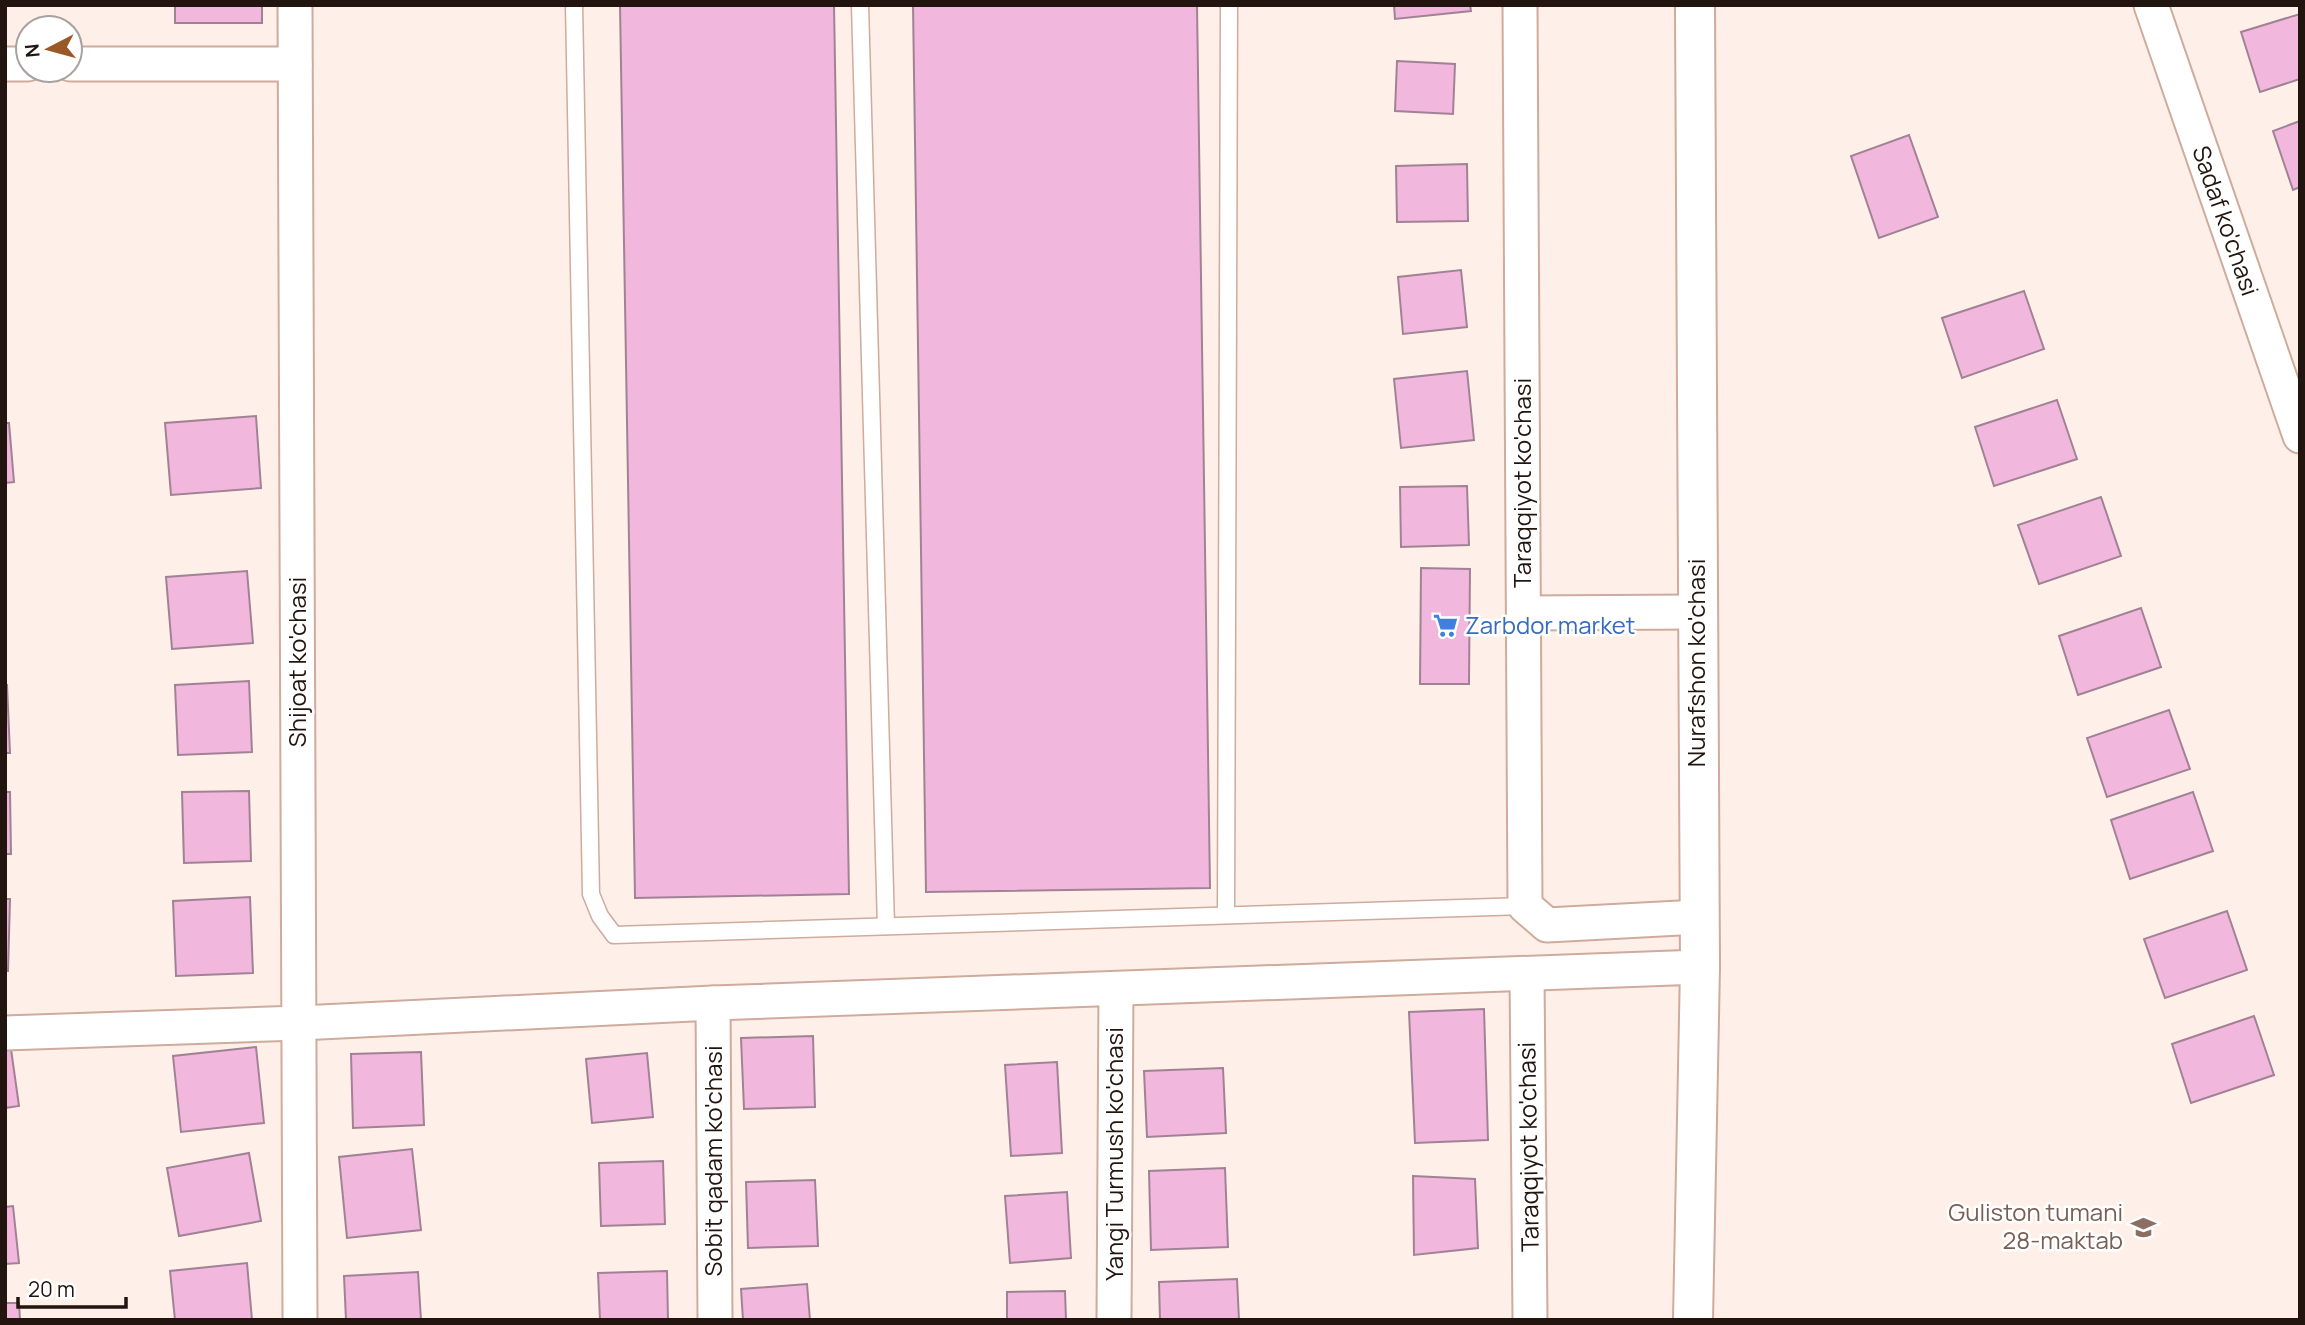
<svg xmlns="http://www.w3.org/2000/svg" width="2305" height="1325" font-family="Manrope,sans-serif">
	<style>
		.building { fill: #f2b7dd; stroke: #a18295; stroke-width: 2 }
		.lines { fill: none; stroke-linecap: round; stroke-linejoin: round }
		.service-casing { stroke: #ceab9c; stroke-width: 19 }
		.minor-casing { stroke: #ceab9c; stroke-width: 37 }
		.tertiary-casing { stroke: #ceab9c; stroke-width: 42 }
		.service { stroke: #fff; stroke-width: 16 }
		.minor { stroke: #fff; stroke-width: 33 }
		.tertiary { stroke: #fff; stroke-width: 38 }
		.labels { text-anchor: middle; stroke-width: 5; stroke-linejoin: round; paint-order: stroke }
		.street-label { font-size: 24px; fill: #221510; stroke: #fff }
		.shop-label { font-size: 24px; fill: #366cbe; stroke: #fff; text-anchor: start }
		.education-label { font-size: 24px; fill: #785e54; stroke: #fff; text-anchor: end }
	</style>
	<rect width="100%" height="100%" fill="#ffefe9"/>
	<g class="building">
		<rect x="175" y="5" width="87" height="18"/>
		<path d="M620 5H834L849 894 635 898Z"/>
		<path d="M913 5H1197L1210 888 926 892Z"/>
		<path d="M1394 5H1470L1471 11 1395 19Z"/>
		<path d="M2300 14V79L2260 92 2241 32Z"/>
		<path d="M1397 61 1455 64 1453 114 1395 111Z"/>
		<path d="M2300 121V187L2293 190 2273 131Z"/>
		<path d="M1909 135 1938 217 1879 238 1851 156Z"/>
		<path d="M1467 164 1468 221 1397 222 1396 166Z"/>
		<path d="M1461 270 1467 327 1403 334 1398 277Z"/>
		<path d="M2024 291 2044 349 1962 378 1942 318Z"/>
		<path d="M1467 371 1474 440 1401 448 1394 379Z"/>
		<path d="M2057 400 2077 459 1994 486 1975 427Z"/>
		<path d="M256 416 261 488 171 495 165 423Z"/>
		<path d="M5 423H9L14 482 5 483Z"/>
		<path d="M1467 486 1469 545 1401 547 1400 487Z"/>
		<path d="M2101 497 2121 556 2039 584 2018 525Z"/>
		<path d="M1421 568 1470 569 1469 684H1420Z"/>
		<path d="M247 571 253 643 172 649 166 577Z"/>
		<path d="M2141 608 2161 667 2078 695 2059 636Z"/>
		<path d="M249 681 252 752 178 755 175 685Z"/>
		<path d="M5 685H7L10 753H5Z"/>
		<path d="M2169 710 2190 769 2107 797 2087 738Z"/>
		<path d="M249 791 251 861 184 863 182 792Z"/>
		<path d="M5 792H10L11 854H5Z"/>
		<path d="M2193 792 2213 851 2130 879 2111 820Z"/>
		<path d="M250 897 253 973 176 976 173 901Z"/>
		<path d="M5 899H10L8 971H5Z"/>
		<path d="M2227 911 2247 970 2165 998 2144 939Z"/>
		<path d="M1484 1009 1488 1140 1415 1143 1409 1012Z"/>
		<path d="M2254 1016 2274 1075 2191 1103 2172 1044Z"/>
		<path d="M813 1036 815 1107 744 1109 741 1038Z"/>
		<path d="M10 1042 19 1106 5 1108V1043Z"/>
		<path d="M256 1047 264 1123 181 1132 173 1056Z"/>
		<path d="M421 1052 424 1125 353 1128 351 1054Z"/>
		<path d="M647 1053 653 1117 592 1123 586 1059Z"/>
		<path d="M1057 1062 1062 1153 1011 1156 1005 1065Z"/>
		<path d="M1223 1068 1226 1133 1147 1137 1144 1071Z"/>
		<path d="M412 1149 421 1230 347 1238 339 1157Z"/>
		<path d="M249 1153 261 1221 179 1236 167 1168Z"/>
		<path d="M663 1161 665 1224 601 1226 599 1163Z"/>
		<path d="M1225 1168 1228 1247 1151 1250 1149 1171Z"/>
		<path d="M1413 1176 1475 1179 1478 1248 1414 1255Z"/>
		<path d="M815 1180 818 1246 748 1248 746 1182Z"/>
		<path d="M1067 1192 1071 1258 1010 1263 1005 1196Z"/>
		<path d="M13 1206 19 1263 5 1264V1207Z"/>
		<path d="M247 1263 252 1320H175L170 1271Z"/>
		<path d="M667 1271 668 1320H600L598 1273Z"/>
		<path d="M418 1272 421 1320H346L344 1276Z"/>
		<path d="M1237 1279 1239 1320H1160L1159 1282Z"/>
		<path d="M807 1284 810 1320H743L741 1289Z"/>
		<path d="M1065 1291 1066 1320H1007V1292Z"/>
		<path d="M5 1303H19L20 1320H5Z"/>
	</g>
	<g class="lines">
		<defs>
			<g id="service">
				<path d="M574 5 591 894 600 916 614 935 1525 906"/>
				<path d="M860 5 886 926"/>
				<path d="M1226 915 1229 5"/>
			</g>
			<g id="minor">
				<path d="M295 5 300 1320"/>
				<path d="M1520 5 1525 906 1547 925 1699 917"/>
				<path d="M2151 5 2300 436"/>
				<path d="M5 64H28"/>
				<path d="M70 64H295"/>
				<path d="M1524 613 1696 612"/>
				<path d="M1527 974 1530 1320"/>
				<path d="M713 1003 715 1320"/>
				<path d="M5 1033 300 1023 713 1003 1700 967"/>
				<path d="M1114 1320 1116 989"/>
			</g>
			<path id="tertiary" d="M1693 1320 1700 967 1695 5"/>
		</defs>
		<use href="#service" class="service-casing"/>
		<use href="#minor" class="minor-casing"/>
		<use href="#tertiary" class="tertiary-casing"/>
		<use href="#service" class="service"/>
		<use href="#minor" class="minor"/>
		<use href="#tertiary" class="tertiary"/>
	</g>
	<defs>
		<symbol id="supermarket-bare" viewBox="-9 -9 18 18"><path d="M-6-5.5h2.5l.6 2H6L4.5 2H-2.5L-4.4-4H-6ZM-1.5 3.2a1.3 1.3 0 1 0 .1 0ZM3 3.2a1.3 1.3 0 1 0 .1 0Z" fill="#3f7fe0" stroke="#fff" stroke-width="2.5" paint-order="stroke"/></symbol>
		<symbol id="school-bare" viewBox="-9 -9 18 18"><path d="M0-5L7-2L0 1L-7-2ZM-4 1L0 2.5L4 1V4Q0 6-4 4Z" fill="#8d6e63" stroke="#fff" stroke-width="2.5" paint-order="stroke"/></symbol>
	</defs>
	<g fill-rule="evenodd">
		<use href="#supermarket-bare" x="1428" y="608" width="35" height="35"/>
		<use href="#school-bare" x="2126" y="1210" width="35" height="35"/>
	</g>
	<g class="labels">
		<g class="street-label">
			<text transform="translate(2225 221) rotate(71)" y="8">Sadaf ko'chasi</text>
			<text transform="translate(1523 483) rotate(-90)" y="8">Taraqqiyot ko'chasi</text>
			<text transform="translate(298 662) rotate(-90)" y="8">Shijoat ko'chasi</text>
			<text transform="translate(1697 663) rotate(-90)" y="8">Nurafshon ko'chasi</text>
			<text transform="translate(1529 1147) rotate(-91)" y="8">Taraqqiyot ko'chasi</text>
			<text transform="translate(1115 1154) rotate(-90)" y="8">Yangi Turmush ko'chasi</text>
			<text transform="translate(714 1161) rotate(-90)" y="8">Sobit qadam ko'chasi</text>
		</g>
		<g class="shop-label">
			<text x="1465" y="634">Zarbdor market</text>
		</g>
		<g class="education-label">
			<text x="2123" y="1221">Guliston tumani<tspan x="2123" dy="28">28-maktab</tspan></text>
		</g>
	</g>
	<rect width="2305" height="1325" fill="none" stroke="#221510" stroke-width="14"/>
	<g transform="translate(49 49) rotate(264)"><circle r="33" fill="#ffffff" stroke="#a7a19f" stroke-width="2"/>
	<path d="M0-5L12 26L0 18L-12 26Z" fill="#9b5827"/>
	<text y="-10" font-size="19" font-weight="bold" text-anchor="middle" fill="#221510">N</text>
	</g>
	<path d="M18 1297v10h108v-10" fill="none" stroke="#221510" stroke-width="3.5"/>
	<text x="28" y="1297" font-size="21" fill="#221510" stroke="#ffffff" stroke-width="5" paint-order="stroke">20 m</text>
</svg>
